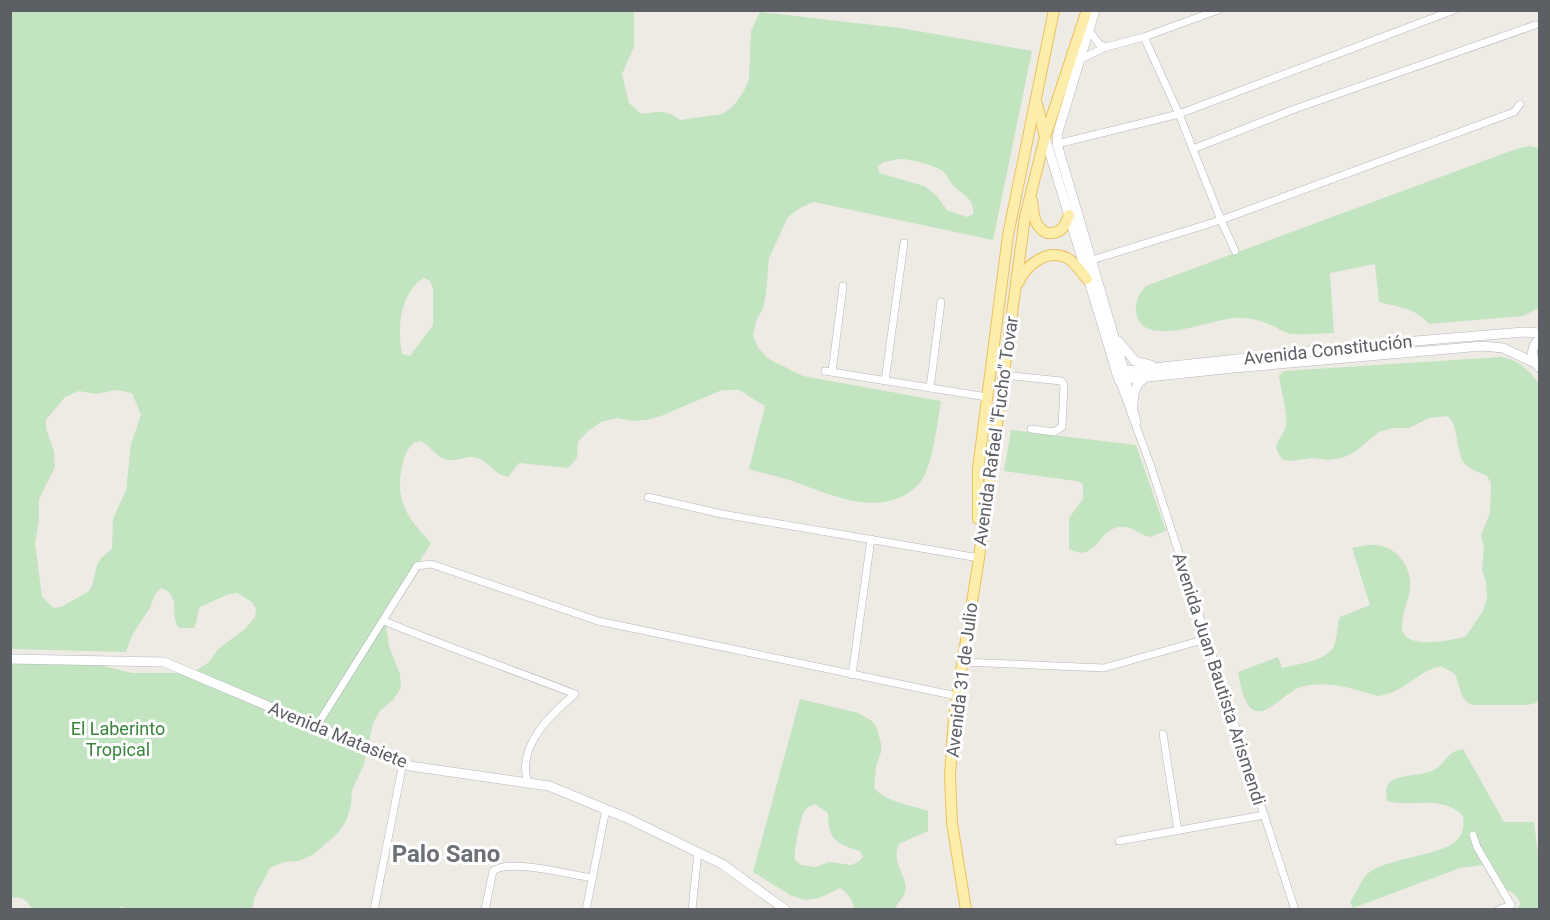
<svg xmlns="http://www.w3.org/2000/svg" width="1550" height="920" font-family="Roboto,sans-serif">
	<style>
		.green { fill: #c2e4c1; fill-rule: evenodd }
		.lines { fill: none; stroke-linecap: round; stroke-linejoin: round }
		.street-casing { stroke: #b4b6ba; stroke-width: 8 }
		.secondary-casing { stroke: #b5b8bd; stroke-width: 10 }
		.primary-casing { stroke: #ebc15f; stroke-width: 12 }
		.street { stroke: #fff; stroke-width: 7 }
		.secondary { stroke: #fff; stroke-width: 9 }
		.primary { stroke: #fcedab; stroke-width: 10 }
		.labels { text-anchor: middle; stroke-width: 6; stroke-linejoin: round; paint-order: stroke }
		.street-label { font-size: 18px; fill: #5c5f64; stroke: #fff }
		.park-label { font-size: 18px; fill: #39853b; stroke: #fff }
		.district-label { font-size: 24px; font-weight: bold; fill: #6d7176; stroke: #fff }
	</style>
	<rect width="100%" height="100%" fill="#eeebe4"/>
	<g class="green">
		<path d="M11 11H634V47L622 74 629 103 641 114C657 112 667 109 680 120L723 114 734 105 744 91 749 78 751 31 760 12 900 28 1032 51 993 240 814 202 800 208 788 217 769 258 766 293 763 308 756 321 753 336 759 349 769 359 803 376 941 401C938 420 932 471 919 484 886 519 835 497 798 483 783 477 765 474 749 469L765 406 739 390H722L661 416 646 420 632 421 617 418 601 422 588 431 578 442 577 458 568 468 519 463 508 477C495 475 491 464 480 459 469 453 459 462 448 460 437 459 431 446 421 441L414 442C405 452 403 460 401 472 396 505 410 520 431 543L385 618 389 647 400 674 401 688 393 700 380 711 373 723 364 764 352 790 351 805 346 821 338 833 314 854 299 861 284 862 270 868 255 896 252 909 124 910 122 906 117 910H32C28 900 21 896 11 898L10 659 91 663 132 673H192L209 662 218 649 245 629 255 617 256 609 252 602 237 593 229 594 200 607C196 615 198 621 194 628H179C169 615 182 595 161 588L155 594 150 608 132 635 126 652 11 649ZM900 159C910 159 933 165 941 170 947 173 948 180 953 185 962 195 975 198 973 214L967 217 947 210 936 195 924 186 879 173 878 166 884 162ZM424 278 430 281 433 288V325L410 356 402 354C397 329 400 292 424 278ZM117 390 132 393 141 415 131 444 126 490 113 519 112 549 101 558 97 565 92 586 88 592 61 607 54 608 42 597 35 543 39 521V499L55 467 54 451 46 429V420L65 397 79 391 95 394Z"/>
		<path d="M1529 146 1539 148V308L1523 316 1429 324C1416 308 1397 307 1379 302L1375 264 1330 273 1334 333C1319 333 1301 336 1287 333 1282 331 1276 327 1271 325 1260 320 1247 317 1235 318 1210 319 1134 354 1136 306 1137 297 1140 292 1146 286L1516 149Z"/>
		<path d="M1500 357C1517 359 1530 370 1539 384V698L1536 703 1527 705H1472C1458 698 1461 685 1454 673L1441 666C1417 671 1403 694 1377 696 1353 688 1326 680 1301 687 1284 691 1258 731 1245 699 1241 691 1240 681 1238 672L1278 657 1282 668C1297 664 1327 661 1334 646 1338 637 1336 627 1340 617L1370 605 1352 548C1359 547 1368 544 1375 545 1397 546 1413 568 1410 590 1408 602 1402 614 1402 626 1401 651 1452 641 1466 636L1483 611 1487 597 1486 583 1482 569 1484 548 1481 535 1490 513 1491 483 1487 476C1481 473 1471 470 1466 465 1454 452 1461 430 1448 416L1429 418 1409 428H1393L1379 432 1355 452 1342 458 1328 460 1313 458 1290 461 1283 460C1269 443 1281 442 1286 426 1289 418 1280 387 1279 375L1284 371Z"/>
		<path d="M1011 430 1136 445 1166 531 1150 537C1138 534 1129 523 1115 528 1098 533 1095 563 1069 549V518L1083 499V484L1076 481 1004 471Z"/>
		<path d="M800 699 858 713 872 721 877 728 881 744V752L876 766 874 788C886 802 911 805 928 811V831L899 844C890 864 909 876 905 892 903 899 897 903 895 909H854C854 901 847 892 840 888L819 898 805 900 790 895 753 872ZM815 804 828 813C828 839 836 844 860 851L863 857 858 862 851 865 829 862 816 867 801 865 795 860C794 849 800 817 806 809 809 806 811 806 815 804Z"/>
		<path d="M1463 749 1504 822H1534L1539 862V909H1510H1517L1521 904C1515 891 1507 889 1494 885L1483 865 1460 868 1353 908 1350 902C1358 892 1360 878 1371 871 1391 858 1447 854 1458 839 1464 832 1464 825 1463 816 1441 794 1414 808 1387 801 1386 793 1384 785 1393 780 1405 774 1422 776 1434 770 1448 762 1445 752 1463 749Z"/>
	</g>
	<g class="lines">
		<defs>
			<g id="street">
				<path d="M1089 30 1099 44 1106 47"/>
				<path d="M1144 37 1179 114 1221 220 1235 251"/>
				<path d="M1079 60 1106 47 1144 37 1218 10"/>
				<path d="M1057 144 1179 114 1454 10"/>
				<path d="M1193 149 1292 110 1535 25"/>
				<path d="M1092 260 1221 220 1514 112 1520 104"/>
				<path d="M825 371 987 397"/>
				<path d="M832 372 843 286"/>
				<path d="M1003 375 1061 381 1064 384 1062 427 1054 432 1031 429"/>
				<path d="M1126 379 1137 422"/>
				<path d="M1119 380 1150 464 1295 910"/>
				<path d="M885 381 904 243"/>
				<path d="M930 388 941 302"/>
				<path d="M648 497 722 514 979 558"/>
				<path d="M384 621C447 647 511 669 575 694 550 715 516 747 528 783"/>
				<path d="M962 662 1104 668 1206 639"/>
				<path d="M852 675 871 539"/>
				<path d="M316 727 417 566 431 564 598 621 957 696"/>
				<path d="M1163 734 1178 831"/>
				<path d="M1473 835 1477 847 1511 905 1498 910"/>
				<path d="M1119 841 1264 815"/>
				<path d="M374 910 403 763"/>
				<path d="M485 910 493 871C510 858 570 875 593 878"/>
				<path d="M586 910 606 809"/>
				<path d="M692 910 698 852"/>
			</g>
			<g id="secondary">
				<path d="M1095 10 1058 132 1057 144 1125 374"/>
				<path d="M1045 137 1119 380 1234 368 1482 346 1503 348 1535 363"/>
				<path d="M1540 338C1530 347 1530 359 1540 368"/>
				<path d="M1118 341 1135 361 1151 365"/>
				<path d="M1116 372 1379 344 1524 332 1540 333"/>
				<path d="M1133 405C1134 391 1134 385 1146 377"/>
				<path d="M10 659 164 662 410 766 549 786 627 818 722 864 786 910"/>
			</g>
			<g id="primary">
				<path d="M1037 104 1045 137"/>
				<path d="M1032 200C1034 214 1033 226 1047 233 1061 234 1065 227 1069 215"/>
				<path d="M1018 283C1026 265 1047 248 1067 258 1075 262 1081 272 1087 279"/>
				<path d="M978 519V469L1008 235 1054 10"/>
				<path d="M966 910 952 823 950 775 954 716 979 558 1025 217 1045 137 1087 10"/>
			</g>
		</defs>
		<use href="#street" class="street-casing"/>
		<use href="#secondary" class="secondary-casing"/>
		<use href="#primary" class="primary-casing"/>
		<use href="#street" class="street"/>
		<use href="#secondary" class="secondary"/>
		<use href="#primary" class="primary"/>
	</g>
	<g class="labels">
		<g class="street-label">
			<text transform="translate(1328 350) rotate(-6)" y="6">Avenida Constitución</text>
			<text transform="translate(996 431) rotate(-82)" y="6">Avenida Rafael "Fucho" Tovar</text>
			<text transform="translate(1219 679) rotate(72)" y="6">Avenida Juan Bautista Arismendi</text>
			<text transform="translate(962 680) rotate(-83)" y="6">Avenida 31 de Julio</text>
			<text transform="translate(338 735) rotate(22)" y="6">Avenida Matasiete</text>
		</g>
		<g class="park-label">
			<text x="118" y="735">El Laberinto<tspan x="118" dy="21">Tropical</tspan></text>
		</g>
		<g class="district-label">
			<text x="446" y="862">Palo Sano</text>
		</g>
	</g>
	<rect width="1550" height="920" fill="none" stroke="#5c5f64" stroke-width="24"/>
</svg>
